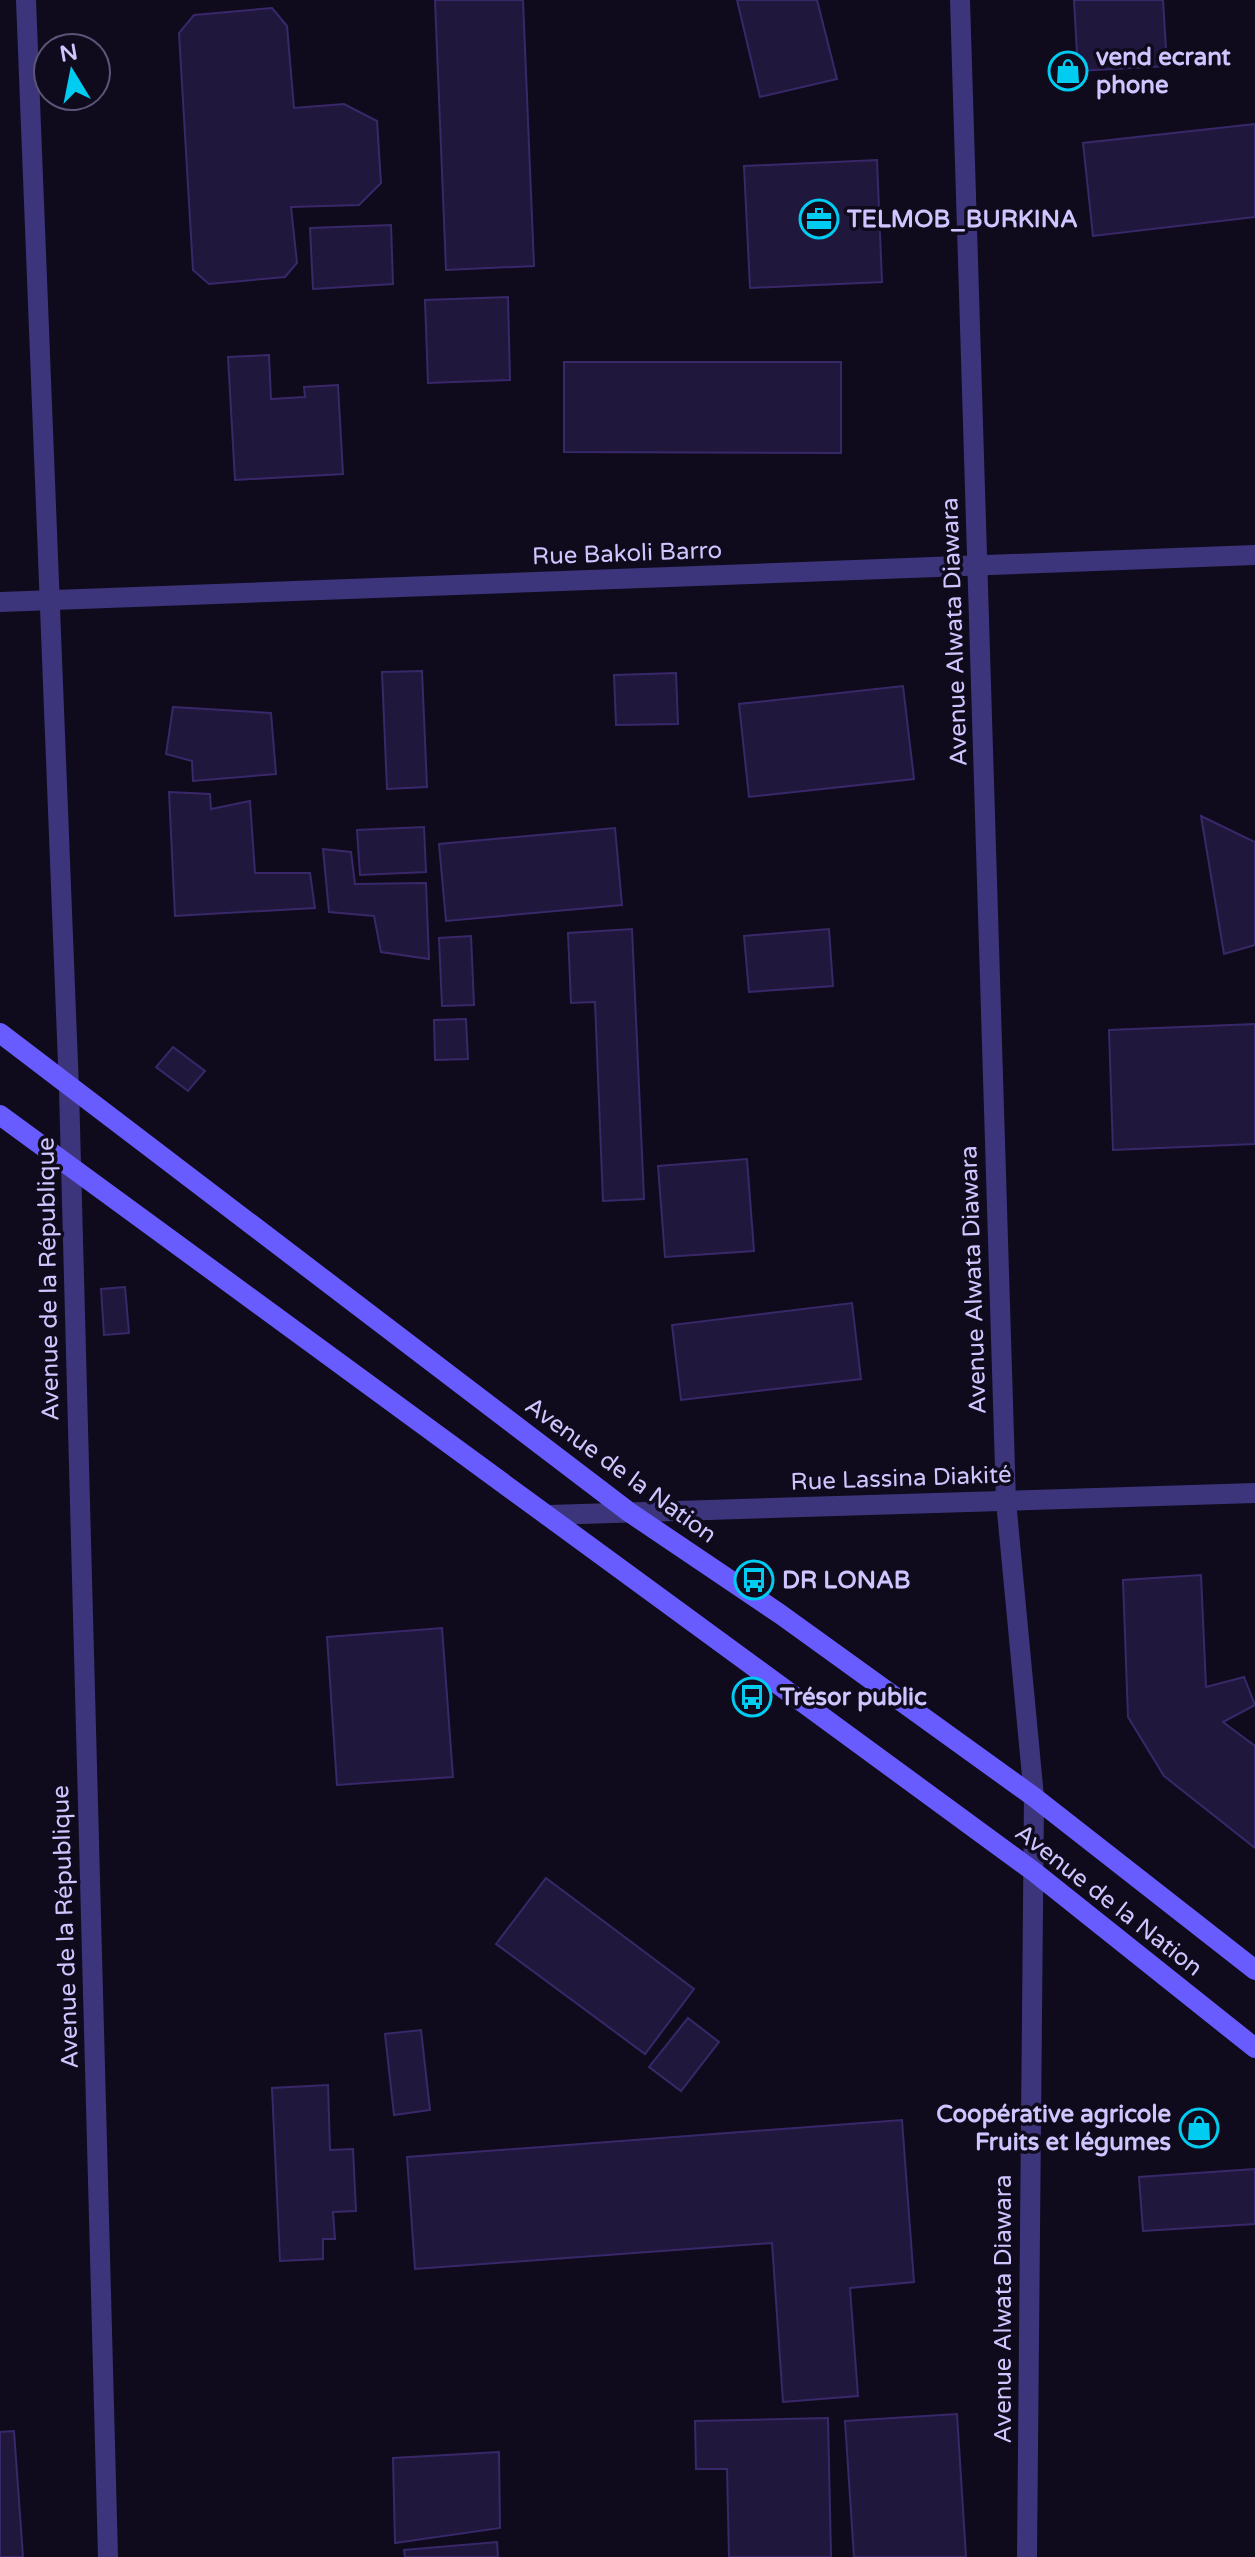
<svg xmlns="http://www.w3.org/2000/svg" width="1255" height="2557" font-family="'Varela Round',sans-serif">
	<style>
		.building { fill: #20173d; stroke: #392869; stroke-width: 2 }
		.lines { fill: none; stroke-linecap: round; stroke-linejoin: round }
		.minor { stroke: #3c357b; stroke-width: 20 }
		.tertiary { stroke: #3c357b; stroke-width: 20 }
		.secondary { stroke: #695cff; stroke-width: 20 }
		.labels { text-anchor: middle; stroke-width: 7; stroke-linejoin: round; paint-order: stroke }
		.poi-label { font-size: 24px; font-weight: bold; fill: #cfc5ff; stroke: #0f0b1c; text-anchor: start }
		.street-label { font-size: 24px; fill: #cfc5ff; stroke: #0f0b1c }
	</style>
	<rect width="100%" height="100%" fill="#0f0b1c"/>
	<g class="building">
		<path d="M435 0H523L534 266 446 270Z"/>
		<path d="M737 0H817L837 79 760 97Z"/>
		<path d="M1074 0H1163L1167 66 1078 71Z"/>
		<path d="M272 8 287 26 294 108 344 104 377 121 381 183 359 205 291 207 297 263 285 277 209 284 193 270 179 33 194 15Z"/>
		<path d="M1255 124V217L1093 236 1083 143Z"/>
		<path d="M877 160 882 282 750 288 744 166Z"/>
		<path d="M391 225 393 284 313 289 310 228Z"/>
		<path d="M508 297 510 380 428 383 425 300Z"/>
		<path d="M269 355 271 399 305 397 304 387 338 385 343 474 235 480 228 357Z"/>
		<path d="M564 362H841V453L564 452Z"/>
		<path d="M422 671 427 787 387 789 382 672Z"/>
		<path d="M676 673 678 724 616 725 614 675Z"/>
		<path d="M903 686 914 779 749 797 739 704Z"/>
		<path d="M173 707 271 713 276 774 193 781 192 761 166 754Z"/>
		<path d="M169 792 210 794 211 809 250 801 255 873H310L315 908 175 916Z"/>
		<path d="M1201 816 1255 842V945L1224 954Z"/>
		<path d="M424 827 426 872 360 875 357 830Z"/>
		<path d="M615 828 622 905 446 921 439 844Z"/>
		<path d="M323 849 351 852 355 884 426 883 429 959 381 952 374 916 329 912Z"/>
		<path d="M632 929 644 1199 603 1201 595 1002 571 1003 568 933Z"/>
		<path d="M829 929 833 986 749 992 744 936Z"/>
		<path d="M471 936 474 1005 442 1006 439 938Z"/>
		<path d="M466 1019 468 1059 435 1060 434 1020Z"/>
		<path d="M1255 1024V1144L1113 1150 1109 1030Z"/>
		<path d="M173 1047 205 1071 188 1091 156 1067Z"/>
		<path d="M747 1159 754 1251 665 1257 658 1166Z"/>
		<path d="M125 1287 129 1333 104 1335 101 1289Z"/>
		<path d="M852 1303 861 1379 681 1400 672 1325Z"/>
		<path d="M1201 1575 1206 1687 1244 1677 1255 1705 1223 1722 1255 1746V1848L1164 1776 1128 1717 1123 1580Z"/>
		<path d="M442 1628 453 1777 337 1785 327 1637Z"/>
		<path d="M546 1878 694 1989 645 2054 496 1944Z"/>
		<path d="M688 2018 719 2042 681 2091 649 2067Z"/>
		<path d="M421 2030 430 2110 394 2115 385 2034Z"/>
		<path d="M328 2085 330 2150 353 2149 356 2211 333 2212 335 2239H323V2259L280 2261 272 2088Z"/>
		<path d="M902 2120 914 2282 850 2288 858 2396 783 2402 772 2243 415 2269 407 2157Z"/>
		<path d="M1255 2169V2224L1143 2231 1139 2177Z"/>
		<path d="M957 2414 966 2557H854L845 2421Z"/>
		<path d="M828 2418 831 2557H729L727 2469H696L695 2421Z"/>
		<path d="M14 2431 23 2557H0V2432Z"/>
		<path d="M499 2452 500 2528 395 2543 393 2458Z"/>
		<path d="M497 2542 498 2557H405L404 2550Z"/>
	</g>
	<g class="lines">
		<g class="minor">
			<path d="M960 0 1006 1501 1034 1797 1027 2557"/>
			<path d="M0 602 1255 555"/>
			<path d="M549 1515 1255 1493"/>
		</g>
		<path class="tertiary" d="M26 0 69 1089 108 2557"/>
		<g class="secondary">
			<path d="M0 1033 629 1512 780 1614 1034 1797 1255 1970"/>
			<path d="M0 1115 1033 1871 1255 2048"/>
		</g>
	</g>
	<defs>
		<symbol id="shop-ring" viewBox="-11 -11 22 22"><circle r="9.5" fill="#0f0b1c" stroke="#00cbf0" stroke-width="1.5"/><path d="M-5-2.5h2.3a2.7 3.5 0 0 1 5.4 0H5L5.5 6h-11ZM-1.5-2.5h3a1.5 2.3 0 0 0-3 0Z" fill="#00cbf0"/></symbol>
		<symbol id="office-ring" viewBox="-11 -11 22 22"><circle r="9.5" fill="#0f0b1c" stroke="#00cbf0" stroke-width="1.5"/><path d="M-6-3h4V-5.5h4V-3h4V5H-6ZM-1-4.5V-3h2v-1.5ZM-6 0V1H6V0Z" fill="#00cbf0"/></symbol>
		<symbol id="bus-ring" viewBox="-11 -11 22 22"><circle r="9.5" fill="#0f0b1c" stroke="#00cbf0" stroke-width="1.5"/><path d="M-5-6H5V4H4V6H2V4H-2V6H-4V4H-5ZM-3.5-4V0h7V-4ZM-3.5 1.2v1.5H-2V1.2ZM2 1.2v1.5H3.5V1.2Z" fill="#00cbf0"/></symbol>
	</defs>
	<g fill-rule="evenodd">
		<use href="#shop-ring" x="1046" y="49" width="44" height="44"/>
		<use href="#office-ring" x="797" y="197" width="44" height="44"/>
		<use href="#bus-ring" x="732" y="1558" width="44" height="44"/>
		<use href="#bus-ring" x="730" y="1675" width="44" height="44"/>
		<use href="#shop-ring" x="1177" y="2106" width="44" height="44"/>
	</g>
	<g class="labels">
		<g class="poi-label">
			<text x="1096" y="65">vend ecrant<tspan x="1096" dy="28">phone</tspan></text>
			<text x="847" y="227">TELMOB_BURKINA</text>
			<text x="782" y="1588">DR LONAB</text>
			<text x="780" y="1705">Trésor public</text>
			<text x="1171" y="2122" text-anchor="end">Coopérative agricole<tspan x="1171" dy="28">Fruits et légumes</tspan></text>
		</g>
		<g class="street-label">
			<text transform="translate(627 553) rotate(-2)" y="8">Rue Bakoli Barro</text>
			<text transform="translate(954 632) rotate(-92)" y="8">Avenue Alwata Diawara</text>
			<text transform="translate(48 1279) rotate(-91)" y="8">Avenue de la République</text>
			<text transform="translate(973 1280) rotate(-92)" y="8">Avenue Alwata Diawara</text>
			<text transform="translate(621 1470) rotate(36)" y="8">Avenue de la Nation</text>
			<text transform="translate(901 1478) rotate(-2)" y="8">Rue Lassina Diakité</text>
			<text transform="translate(1109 1900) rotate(38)" y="8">Avenue de la Nation</text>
			<text transform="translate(65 1927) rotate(-92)" y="8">Avenue de la République</text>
			<text transform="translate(1003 2309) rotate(-90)" y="8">Avenue Alwata Diawara</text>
		</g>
	</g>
	<g transform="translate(72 72) rotate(350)"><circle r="38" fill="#0f0b1c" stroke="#5c5577" stroke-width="2"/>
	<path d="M0-6L14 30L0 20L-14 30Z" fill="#00cbf0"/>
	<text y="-12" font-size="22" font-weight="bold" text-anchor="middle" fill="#cfc5ff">N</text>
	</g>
</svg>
